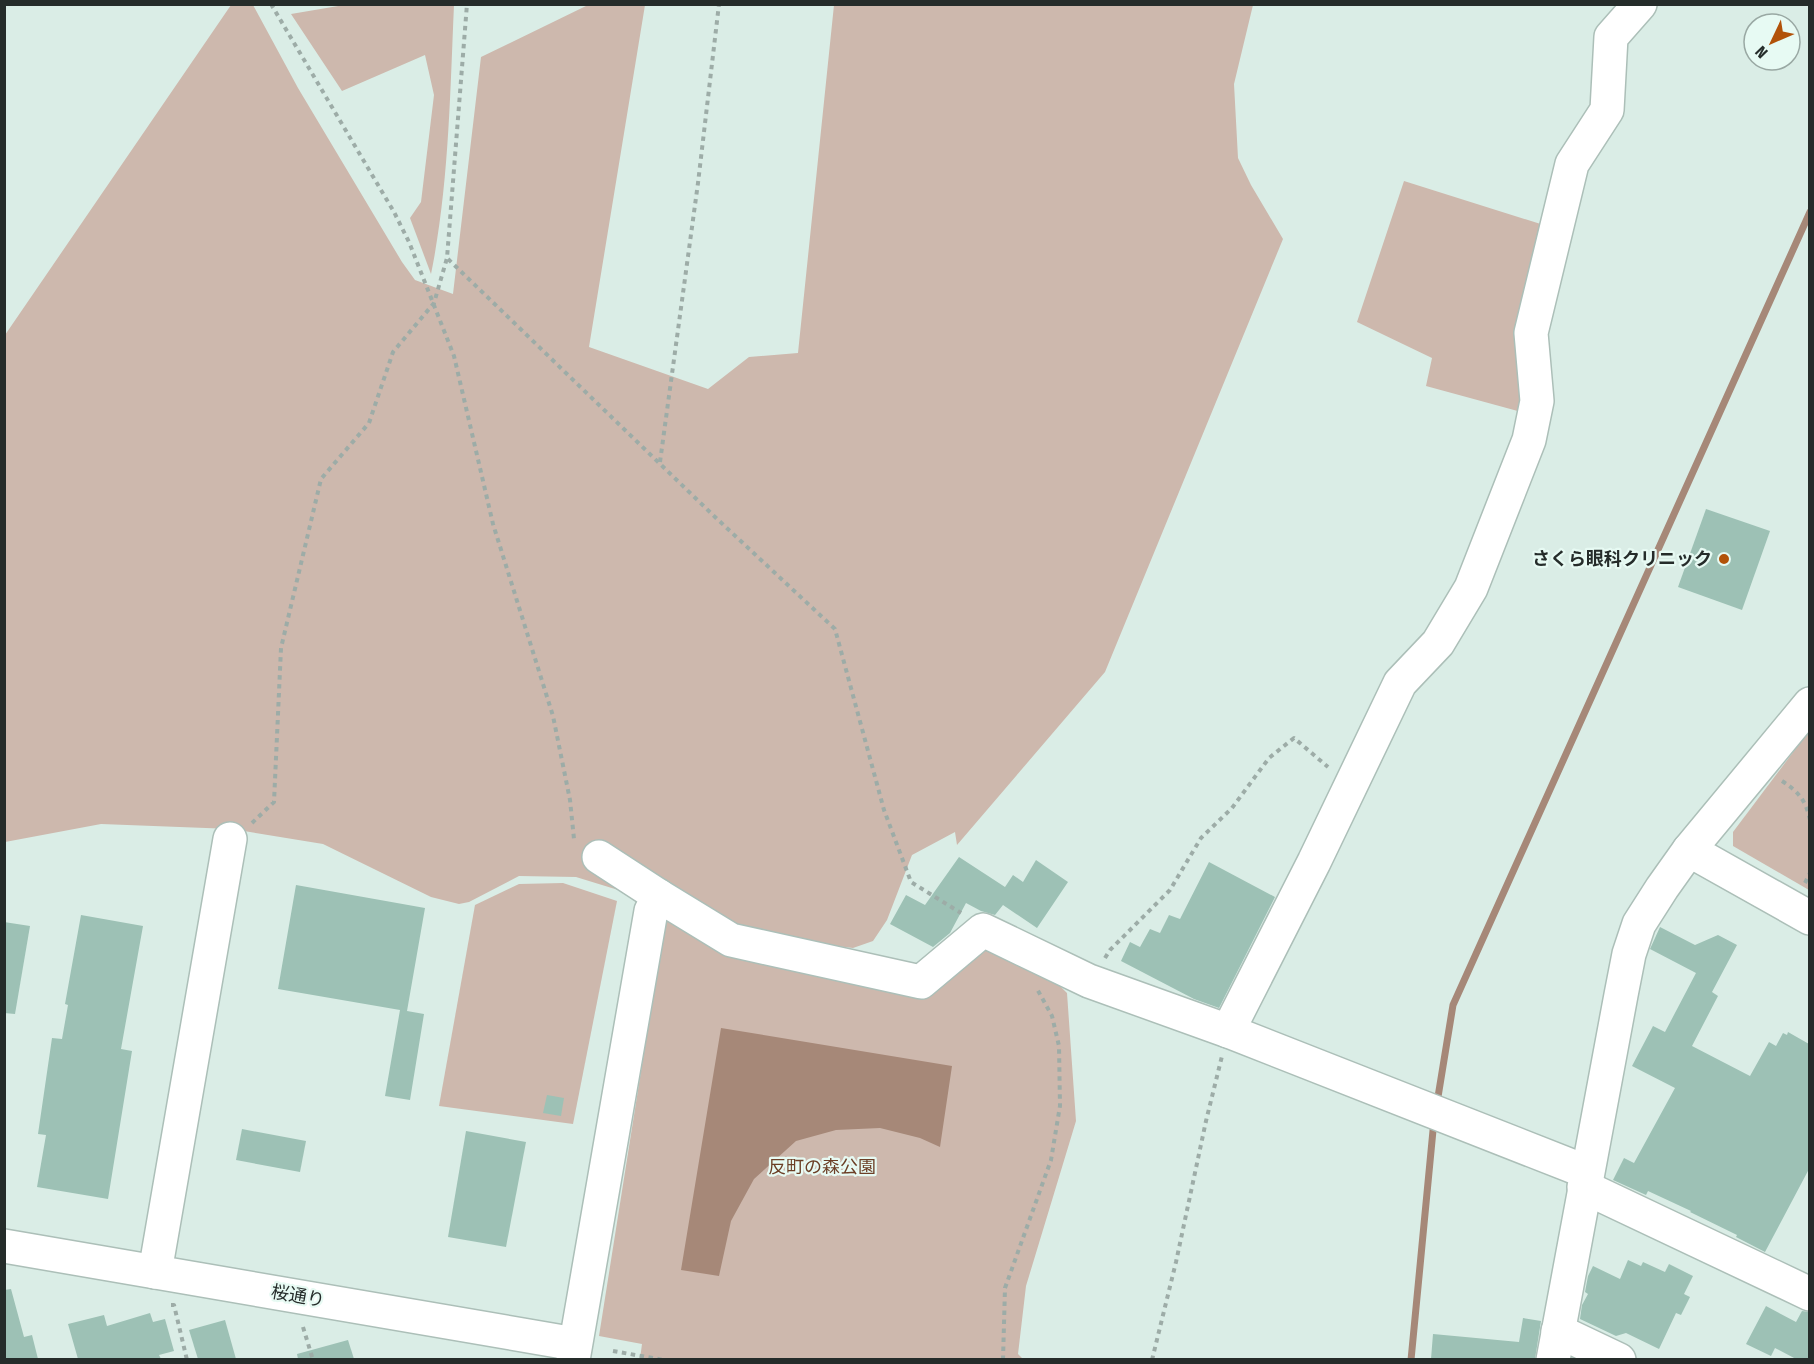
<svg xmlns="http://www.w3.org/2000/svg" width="1814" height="1364" font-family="'Fira Sans Condensed','Noto Sans JP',sans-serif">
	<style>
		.green { fill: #cdb8ad }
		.water { fill: #a68878 }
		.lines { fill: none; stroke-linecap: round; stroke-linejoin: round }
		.stream { stroke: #a68878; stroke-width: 7 }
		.building { fill: #9dc1b5 }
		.minor-casing { stroke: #acbfb8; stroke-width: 36 }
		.path { stroke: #9daca7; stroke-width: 4; stroke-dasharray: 4.5 4.5; stroke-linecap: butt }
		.minor { stroke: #fff; stroke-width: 33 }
		.poi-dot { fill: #b25209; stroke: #e7faf3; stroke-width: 2 }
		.labels { text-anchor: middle; stroke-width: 4.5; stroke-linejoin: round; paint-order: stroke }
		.poi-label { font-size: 18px; font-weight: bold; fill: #252c2a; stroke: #e7faf3; text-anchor: end }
		.park-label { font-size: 18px; fill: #6c3f26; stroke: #e7faf3 }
		.street-label { font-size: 18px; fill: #252c2a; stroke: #e7faf3 }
	</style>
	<rect width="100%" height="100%" fill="#daede6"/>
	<g class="green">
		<path d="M350 4 454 5C450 94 449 186 431 274L410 218 421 202 434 95 425 55 342 91 291 14Z"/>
		<path d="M231 5H253L298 88 402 262 415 280 453 294 481 57 588 5H645L589 347 708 389 749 357 798 353 834 5H1253L1234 84 1238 158 1251 185 1283 239 1105 672 957 845 955 832 912 855 887 920 873 941 853 948 754 936 641 897 576 877 519 876 469 902 459 904 431 897 323 844 232 829 101 824 5 842V335Z"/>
		<path d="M1404 181 1547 226 1525 413 1426 386 1432 358 1357 322Z"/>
		<path d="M1809 731V890L1733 846V832Z"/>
		<path d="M563 883 617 901 573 1124 439 1106 475 905 519 884Z"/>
		<path d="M665 920 726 952 928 990 990 947 1053 979 1067 993 1076 1121 1026 1286 1018 1354 1023 1359H640L642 1344 599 1336Z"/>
	</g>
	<path class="water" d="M721 1028 952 1066 940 1147 920 1138 880 1128 836 1130 796 1141 754 1179 731 1221 719 1276 681 1270Z"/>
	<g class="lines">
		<g class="stream">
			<path d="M1437 1103 1453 1005 1810 212"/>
			<path d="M1411 1360 1434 1120"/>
		</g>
	</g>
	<g class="building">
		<path d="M1706 509 1770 531 1742 610 1678 587Z"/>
		<path d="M959 857 1005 887 1013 875 1023 882 1036 860 1068 882 1037 928 1003 905 995 915 981 911 966 903 950 933 933 947 890 924 906 895 925 905Z"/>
		<path d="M1209 862 1275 897 1219 1008 1194 999 1121 961 1130 942 1140 947 1150 929 1160 933 1169 915 1180 919Z"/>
		<path d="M296 885 425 908 407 1011 424 1014 410 1100 385 1096 400 1010 278 989Z"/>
		<path d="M81 915 143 926 121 1049 132 1051 108 1199 37 1187 46 1135 38 1134 52 1038 62 1039 68 1005 65 1004Z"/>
		<path d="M4 922 30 926 15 1014 4 1013Z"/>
		<path d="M1660 927 1695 945 1718 935 1737 945 1712 992 1718 996 1692 1046 1750 1076 1769 1042 1776 1046 1783 1033 1787 1035 1788 1032 1809 1044V1169L1765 1252 1736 1237 1737 1235 1690 1212 1691 1211 1648 1191 1646 1195 1613 1180 1624 1158 1634 1163 1675 1088 1632 1066 1653 1026 1665 1032 1696 973 1650 949Z"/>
		<path d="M547 1095 564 1098 561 1116 543 1113Z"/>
		<path d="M242 1129 306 1141 300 1172 236 1160Z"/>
		<path d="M466 1131 526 1142 506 1247 448 1237Z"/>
		<path d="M1628 1260 1641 1266 1643 1262 1665 1272 1669 1264 1693 1276 1684 1294 1690 1297 1681 1315 1676 1313 1659 1349 1626 1333 1616 1336 1580 1319 1582 1305 1588 1294 1585 1292 1588 1276 1593 1266 1620 1279Z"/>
		<path d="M11 1289 24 1337 32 1335 38 1359H4V1290Z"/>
		<path d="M1766 1306 1796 1322 1802 1311 1809 1312V1359H1796L1775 1348 1771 1356 1746 1344Z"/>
		<path d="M150 1313 153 1322 165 1319 174 1351 159 1355 161 1359H78L68 1324 104 1315 107 1326Z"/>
		<path d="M1523 1318 1541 1321 1535 1359H1431L1433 1334 1519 1342Z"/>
		<path d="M225 1320 236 1359H198L189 1330Z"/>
		<path d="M348 1340 354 1359H298L297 1354Z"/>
	</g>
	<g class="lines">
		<defs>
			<g id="minor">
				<path d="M1689 850 1810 918"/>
				<path d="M599 857 659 896"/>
				<path d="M1228 1031 1314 862 1400 683 1438 643 1471 588 1529 440 1537 401 1531 333 1572 164 1607 110 1611 37 1640 4"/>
				<path d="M1584 1187 1810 1294"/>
				<path d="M4 1246 575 1344"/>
				<path d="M155 1272 230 839"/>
				<path d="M1558 1331 1619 1360"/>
				<path d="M573 1360 651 911 659 896 731 940 921 982 983 930 1089 981 1228 1031 1587 1172"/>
				<path d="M1553 1360 1621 995 1629 954 1639 924 1662 888 1689 850 1810 704"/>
			</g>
		</defs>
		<use href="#minor" class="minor-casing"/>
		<g class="path">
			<path d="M271 4 394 212 409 242 454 356 493 524 553 716 570 800 574 839 577 841"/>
			<path d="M448 259 715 517 835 629 884 810 911 882 961 913"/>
			<path d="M660 462 698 183 719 4"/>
			<path d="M1782 781C1799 792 1806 801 1810 820"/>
			<path d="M252 823 274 802 281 648 321 479 369 423 393 352 434 303 447 258 467 4"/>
			<path d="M1805 883 1810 873"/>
			<path d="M1105 958 1110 950 1170 890 1201 838 1232 808 1269 758 1294 738 1328 767"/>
			<path d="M171 1305H174L187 1360"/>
			<path d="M303 1327 313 1360"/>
			<path d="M613 1351 664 1360"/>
			<path d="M1003 1360 1005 1288 1051 1160 1060 1106 1059 1046 1052 1016 1036 987"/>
			<path d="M1152 1360 1176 1262 1206 1121 1222 1056"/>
		</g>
		<use href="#minor" class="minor"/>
	</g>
	<circle class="poi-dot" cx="1724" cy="559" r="6"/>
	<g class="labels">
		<g class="poi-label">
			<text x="1712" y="565">さくら眼科クリニック</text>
		</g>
		<g class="park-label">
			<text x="822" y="1173">反町の森公園</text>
		</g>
		<g class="street-label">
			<text transform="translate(298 1296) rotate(10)" y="6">桜通り</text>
		</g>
	</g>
	<rect width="1814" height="1364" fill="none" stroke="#252c2a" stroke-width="12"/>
	<g transform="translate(1772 42) rotate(226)"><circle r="28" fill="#e7faf3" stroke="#99a8a3" stroke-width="1.5"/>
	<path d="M0-4.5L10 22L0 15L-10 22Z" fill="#b25209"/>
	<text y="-9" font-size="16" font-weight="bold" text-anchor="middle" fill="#252c2a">N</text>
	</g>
</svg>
